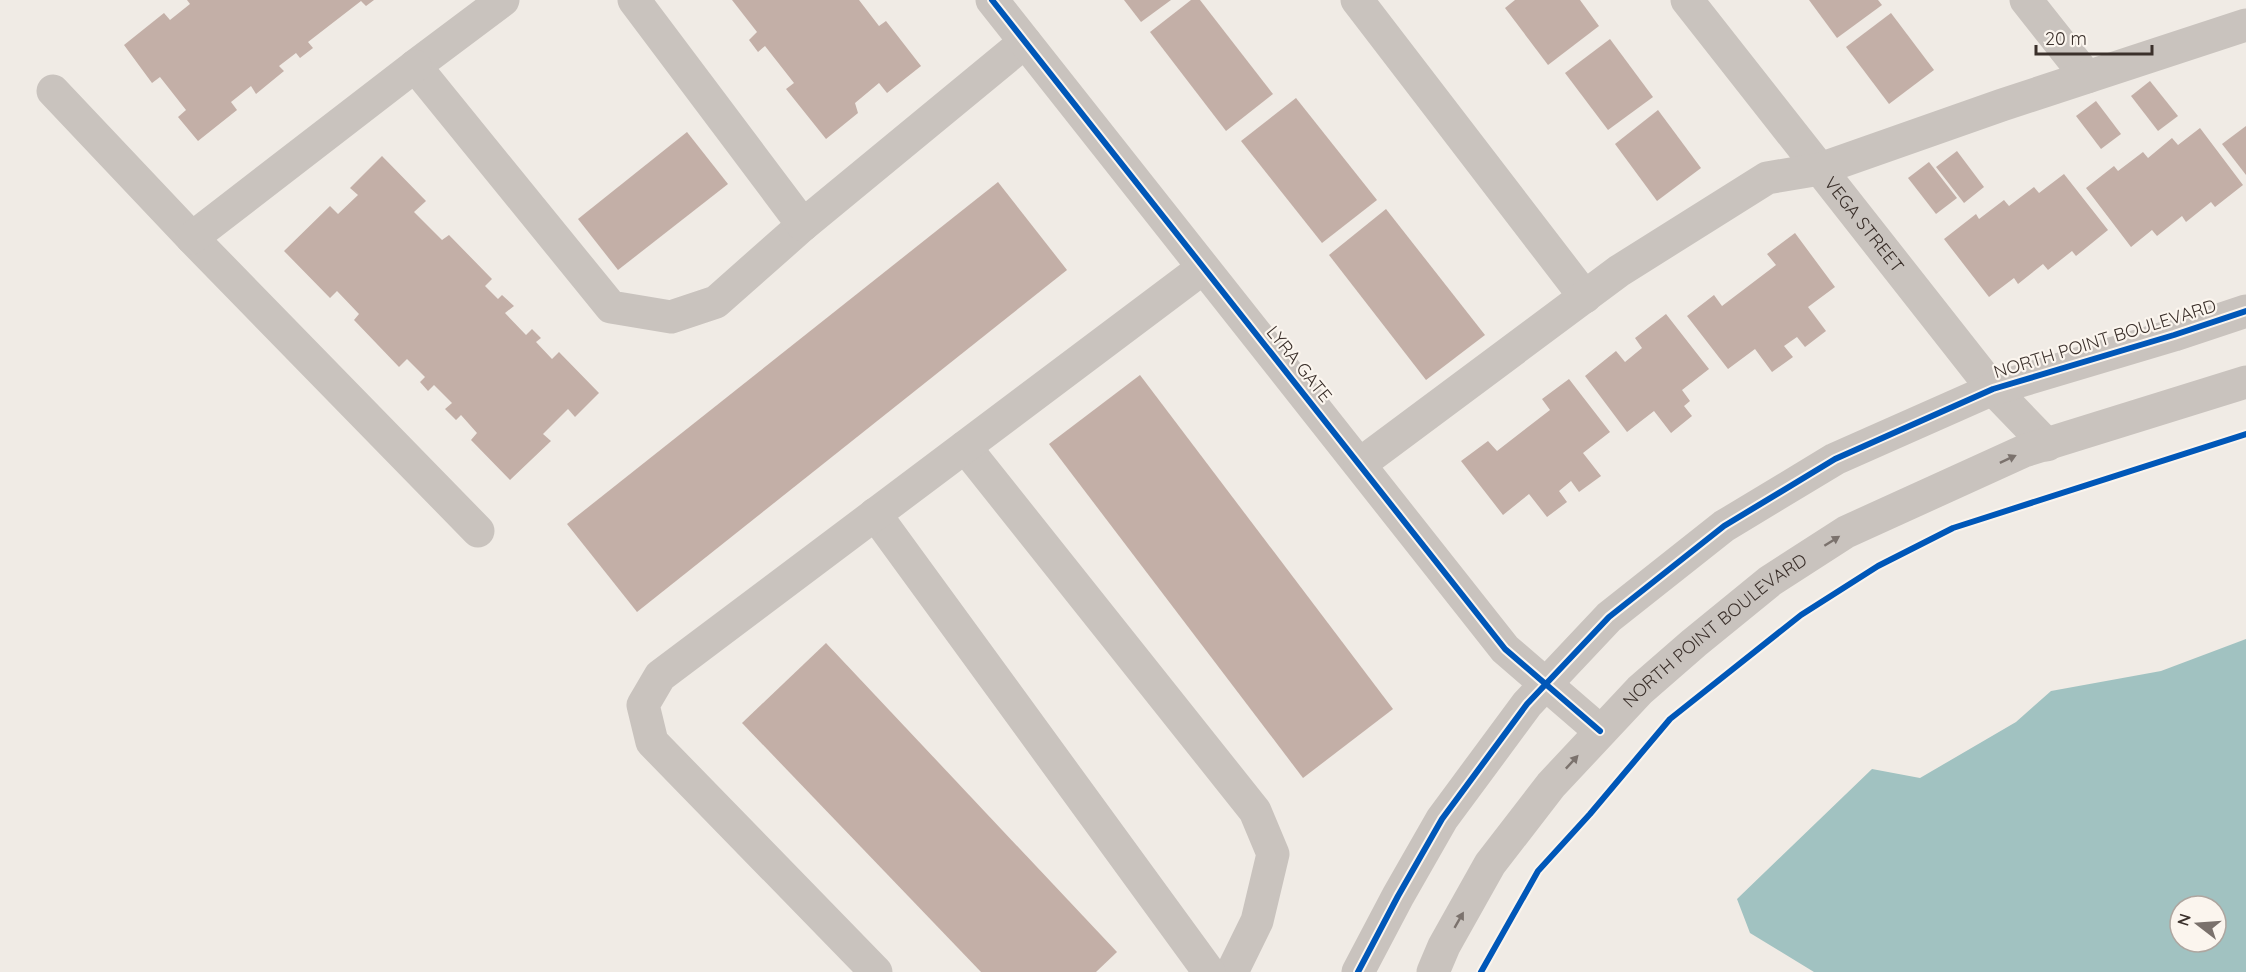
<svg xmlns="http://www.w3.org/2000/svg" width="2246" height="972" font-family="Quicksand,sans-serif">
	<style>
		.water { fill: #a1c2c1; fill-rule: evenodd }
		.building { fill: #c3afa7 }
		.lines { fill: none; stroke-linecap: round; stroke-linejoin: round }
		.minor { stroke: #c9c3be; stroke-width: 33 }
		.cycleway-casing { stroke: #fbf5ee; stroke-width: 10 }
		.cycleway { stroke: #0057b8; stroke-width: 6 }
		.oneway { fill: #7b726d }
		.labels { text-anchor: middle; stroke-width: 4.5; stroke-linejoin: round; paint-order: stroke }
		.street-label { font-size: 18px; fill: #3b302b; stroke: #fbf5ee }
	</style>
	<rect width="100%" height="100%" fill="#f0ebe5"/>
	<path class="water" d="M2246 639V972H1814L1750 933 1737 899 1872 769 1920 778 2016 722 2051 691 2161 671ZM2180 906H2216V942H2180Z"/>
	<g class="building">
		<path d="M187 0H374L366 6 361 1 308 42 313 48 300 58 296 53 279 66 284 71 256 94 251 86 231 102 237 110 198 141 178 117 186 110 160 77 152 83 124 45 164 13 170 20 190 4Z"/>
		<path d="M732 0H859L879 26 886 21 921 66 887 93 879 83 855 103 858 113 826 139 786 89 794 83 765 46 758 52 749 40 757 32Z"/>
		<path d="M1124 0H1171L1141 22Z"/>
		<path d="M1191 0H1200L1273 94 1226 131 1150 32Z"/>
		<path d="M1515 0H1580L1599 26 1548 65 1505 8Z"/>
		<path d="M1809 0H1878L1882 5 1837 38Z"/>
		<path d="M1891 13 1934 70 1889 104 1846 47Z"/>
		<path d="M1610 39 1653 97 1608 130 1565 73Z"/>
		<path d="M2150 81 2178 116 2158 131 2131 96Z"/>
		<path d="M1296 98 1377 200 1322 243 1241 141Z"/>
		<path d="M2096 101 2121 134 2101 149 2076 116Z"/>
		<path d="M1658 110 1701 168 1657 201 1615 144Z"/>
		<path d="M2246 126V175L2222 144Z"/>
		<path d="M2200 128 2243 185 2215 207 2211 202 2186 222 2182 216 2157 236 2152 230 2131 247 2086 188 2114 166 2118 171 2143 152 2148 158 2172 138 2178 145Z"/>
		<path d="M687 132 728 184 618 270 578 219Z"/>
		<path d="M1957 151 1984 187 1964 203 1936 167Z"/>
		<path d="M382 156 426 201 414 212 442 240 449 235 492 279 485 286 498 299 502 295 514 306 505 313 526 335 532 329 541 338 536 342 552 359 559 352 599 393 575 417 568 409 543 434 551 441 510 480 471 440 477 433 461 415 456 420 445 409 452 403 434 385 428 391 420 382 425 377 407 359 399 367 354 320 359 314 337 291 330 298 284 251 330 206 338 214 358 195 350 188Z"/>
		<path d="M1929 162 1957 198 1936 214 1908 178Z"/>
		<path d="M2064 174 2108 230 2076 256 2072 251 2048 270 2043 264 2018 284 2014 278 1989 297 1944 239 1976 214 1979 219 2004 200 2009 206 2034 187 2039 193Z"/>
		<path d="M998 182 1067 270 637 612 567 524Z"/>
		<path d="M1386 209 1485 335 1426 380 1329 255Z"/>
		<path d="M1795 233 1835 287 1808 307 1826 331 1805 347 1797 337 1784 346 1793 357 1772 372 1755 349 1728 369 1687 316 1714 295 1722 306 1776 265 1767 254Z"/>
		<path d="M1666 314 1709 369 1682 390 1690 401 1684 406 1692 416 1671 433 1654 411 1627 432 1585 376 1616 351 1625 362 1642 348 1635 338Z"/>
		<path d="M1140 375 1393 709 1303 778 1049 444Z"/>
		<path d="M1569 379 1610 432 1583 453 1601 476 1579 492 1571 481 1559 491 1567 502 1547 517 1529 494 1503 515 1461 461 1488 441 1497 451 1550 410 1542 399Z"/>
		<path d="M826 643 1117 952 1096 972H981L742 723Z"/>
	</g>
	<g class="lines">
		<g class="minor">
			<path d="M503 0 415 66 611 307 671 317 716 302 803 225"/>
			<path d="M634 0 803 225 1025 42"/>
			<path d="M992 0 1505 649 1600 731"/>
			<path d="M1357 0 1585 297"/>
			<path id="s1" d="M1687 0 1993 389 2047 445"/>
			<path d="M2026 0 2087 77"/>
			<path d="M53 91 192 238 478 531"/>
			<path d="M192 238 415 66"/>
			<path d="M965 447 1255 811 1273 854 1257 921 1232 972"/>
			<path d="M1360 464 1619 271 1767 178 1820 169 2002 105 2246 25"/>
			<path d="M875 514 1209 972"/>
			<path d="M876 972 652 742 643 705 660 676 1203 268"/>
			<path d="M1358 972 1398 896 1442 819 1527 704 1609 617 1724 526 1835 459 1993 389 2174 335 2246 311"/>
			<path id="s2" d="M1433 972 1444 946 1490 864 1551 785 1640 690 1694 643 1770 581 1846 532 2024 451 2246 382"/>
		</g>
		<defs>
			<g id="cycleway">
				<path d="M992 0 1505 649 1600 731"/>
				<path d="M1358 972 1398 896 1442 819 1527 704 1609 617 1724 526 1835 459 1993 389 2174 335 2246 311"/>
				<path d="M1481 972 1538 871 1590 814 1670 719 1801 615 1878 566 1953 528 2246 434"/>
			</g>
		</defs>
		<use href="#cycleway" class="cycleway-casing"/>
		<use href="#cycleway" class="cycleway"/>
	</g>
	<defs><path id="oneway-solid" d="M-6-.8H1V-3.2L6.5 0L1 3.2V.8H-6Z" transform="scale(1.5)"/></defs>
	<g class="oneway">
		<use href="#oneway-solid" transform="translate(2008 459) rotate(-25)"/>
		<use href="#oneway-solid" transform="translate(1832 541) rotate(-32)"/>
		<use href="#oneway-solid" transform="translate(1572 762) rotate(-47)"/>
		<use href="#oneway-solid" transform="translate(1459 920) rotate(-60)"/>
	</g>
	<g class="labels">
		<g class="street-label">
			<text dy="6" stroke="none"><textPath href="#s1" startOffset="286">VEGA STREET</textPath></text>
			<text transform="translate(2105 339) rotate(-17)" y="6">NORTH POINT BOULEVARD</text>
			<text transform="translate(1299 364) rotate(51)" y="6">LYRA GATE</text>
			<text dy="6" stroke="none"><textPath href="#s2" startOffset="448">NORTH POINT BOULEVARD</textPath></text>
		</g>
	</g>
	<g transform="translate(2198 924) rotate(287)"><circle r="28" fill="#fbf5ee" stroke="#aea6a0" stroke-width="1.5"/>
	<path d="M0-4.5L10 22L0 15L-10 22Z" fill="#7a716c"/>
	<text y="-9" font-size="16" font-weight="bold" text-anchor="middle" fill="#3b302b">N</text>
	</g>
	<path d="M2036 45v9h116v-9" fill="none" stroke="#3b302b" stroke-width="3"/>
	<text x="2045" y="45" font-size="18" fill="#3b302b" stroke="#fbf5ee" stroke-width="4.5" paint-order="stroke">20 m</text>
</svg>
